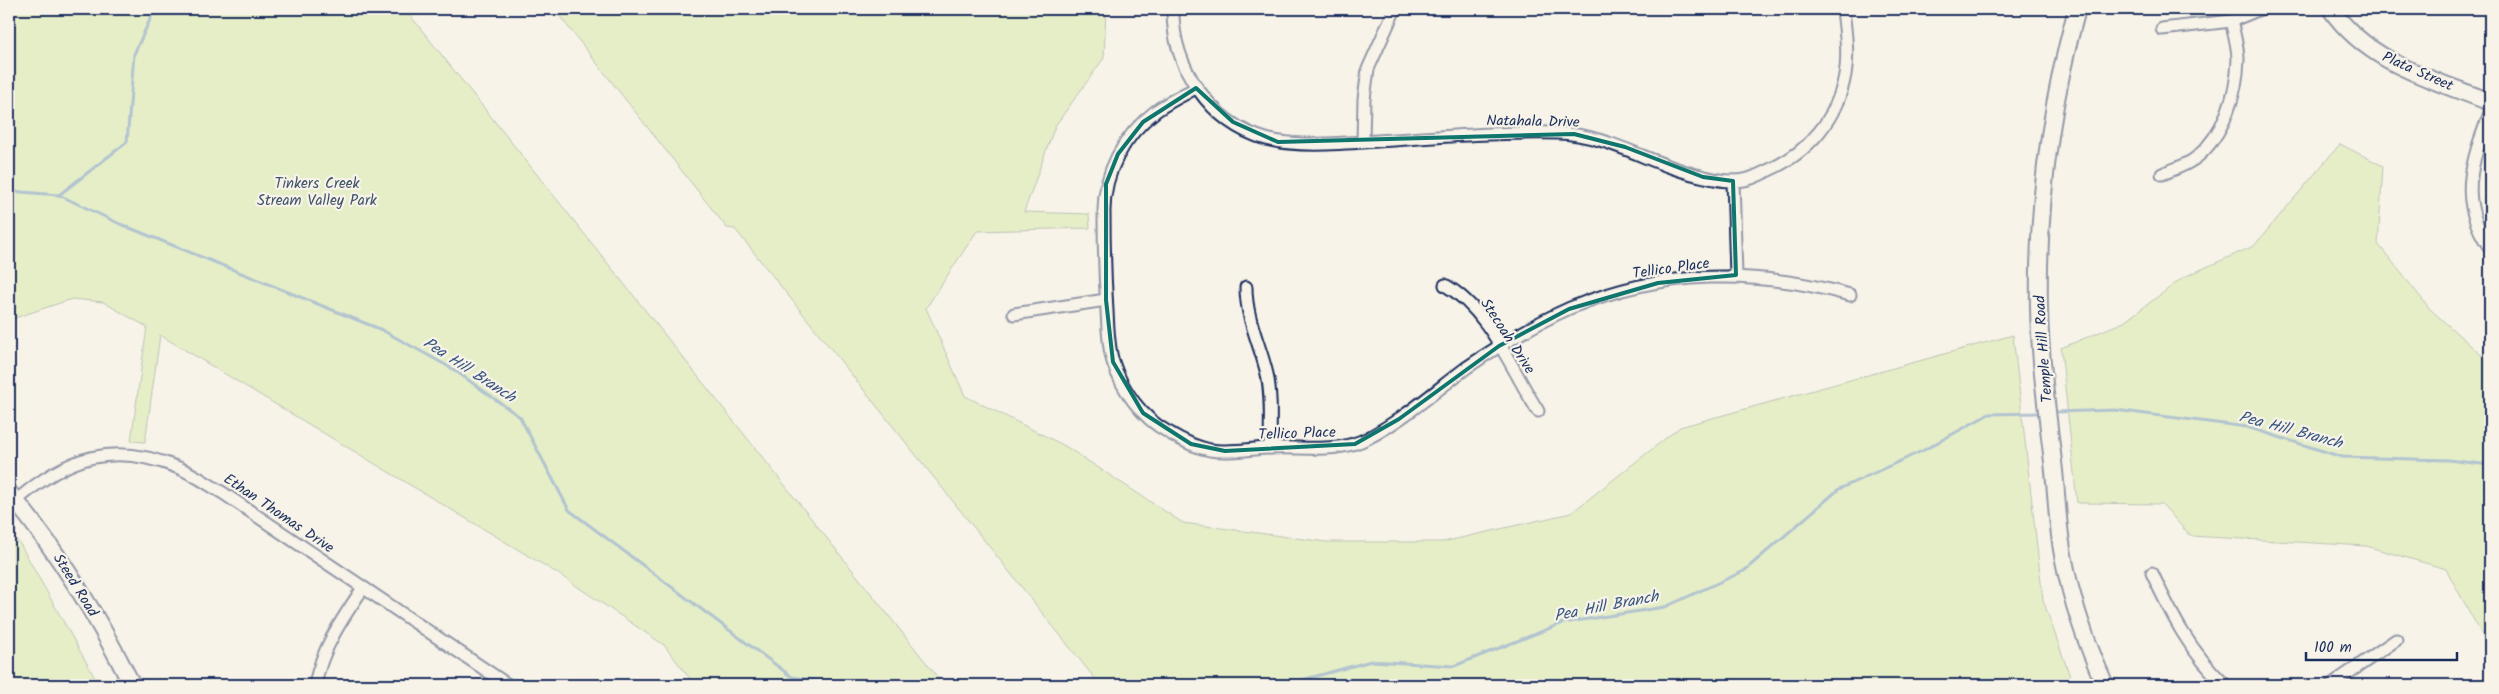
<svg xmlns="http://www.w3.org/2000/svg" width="2499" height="694" font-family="Kalam,sans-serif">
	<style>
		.green { fill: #cfe99f; stroke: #758c7e }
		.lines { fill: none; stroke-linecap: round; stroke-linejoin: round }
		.stream { stroke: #5f8cb4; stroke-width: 3 }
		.street-casing { stroke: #1b2f5e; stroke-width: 15 }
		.secondary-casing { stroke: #1b2f5e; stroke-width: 20 }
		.street { stroke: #f7f3e8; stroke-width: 11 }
		.secondary { stroke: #f7f3e8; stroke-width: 16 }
		.marked { fill: none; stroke: #0f766e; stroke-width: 4; stroke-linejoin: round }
		.labels { text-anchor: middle; stroke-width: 4.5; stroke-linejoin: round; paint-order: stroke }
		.street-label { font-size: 15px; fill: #1b2f5e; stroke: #f7f3e8 }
		.park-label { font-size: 15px; fill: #3f546b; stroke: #f7f3e8 }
		.water-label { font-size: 16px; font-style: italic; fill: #385682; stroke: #f7f3e8 }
	</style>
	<rect width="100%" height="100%" fill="#f7f3e8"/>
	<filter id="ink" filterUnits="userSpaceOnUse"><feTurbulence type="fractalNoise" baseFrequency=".02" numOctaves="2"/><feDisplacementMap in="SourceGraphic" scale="10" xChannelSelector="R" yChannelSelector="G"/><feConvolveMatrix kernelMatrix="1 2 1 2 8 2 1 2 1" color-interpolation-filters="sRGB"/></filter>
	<g filter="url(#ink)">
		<g class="green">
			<path d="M9 9H405L944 685H695L664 645 557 573 160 335 145 442 131 441 147 327 103 302 72 299 9 320Z"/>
			<path d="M554 9H1106L1104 58 1055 126 1024 212 1089 214 1090 228 977 231 926 308 965 396 1065 446 1183 523 1326 542H1443L1571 513 1680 427 2013 335 2043 600 2073 685H1100L735 229 727 228Z"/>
			<path d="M2340 144 2383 166 2378 244 2430 309 2490 363V645L2488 646 2446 569 2366 546 2190 536 2162 504 2077 503 2061 348 2124 322 2184 277 2254 246Z"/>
			<path d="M9 531 20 544 99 685H9Z"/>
		</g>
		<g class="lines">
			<g class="stream">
				<path d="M9 191 59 195 127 142 134 54 155 9"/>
				<path d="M59 195 120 224 382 330 453 369 520 417 569 510 792 677 845 685"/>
				<path d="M2056 412 2115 410 2247 427 2342 457 2448 460 2490 465"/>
				<path d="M1284 685 1371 661 1454 666 1563 623 1665 607 1744 571 1839 489 1922 451 1989 414 2038 413"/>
			</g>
			<defs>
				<g id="street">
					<path d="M1173 9C1172 66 1210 123 1266 139 1303 149 1356 142 1394 140 1448 136 1503 132 1557 133 1610 134 1654 167 1705 177 1716 180 1732 182 1744 180 1752 179 1761 174 1769 170 1809 152 1837 119 1845 75 1849 53 1845 30 1843 9"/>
					<path d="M2162 29 2231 21 2260 9"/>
					<path d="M1196 88C1183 95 1168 102 1156 111 1124 135 1103 173 1104 214 1104 246 1105 279 1107 311 1108 328 1108 346 1113 362 1122 390 1142 418 1168 432 1181 440 1195 447 1210 450 1229 453 1248 449 1267 448 1301 446 1338 454 1368 438 1404 419 1434 392 1466 368 1498 346 1534 324 1570 308 1663 269 1755 269 1850 295"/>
					<path d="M2490 113C2471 163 2457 201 2490 248"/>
					<path d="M1363 142 1364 99 1368 69 1395 9"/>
					<path d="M2162 174C2174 169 2188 165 2197 157 2224 134 2237 94 2238 59 2238 47 2234 33 2231 21"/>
					<path d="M1733 181 1736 275"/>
					<path d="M1445 285C1490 311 1511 369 1538 411"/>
					<path d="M1246 287C1246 319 1260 344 1267 374 1272 398 1270 423 1270 448"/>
					<path d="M1014 314 1106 300"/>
					<path d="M16 501C67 456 114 441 179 468 194 474 209 485 223 493L508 685"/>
					<path d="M2152 573C2172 616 2190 652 2225 685"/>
					<path d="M315 685C322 648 342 619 363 588"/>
					<path d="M2331 685 2396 640"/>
				</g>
				<g id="secondary">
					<path d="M2077 9C2050 106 2037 206 2039 308 2040 359 2047 411 2053 462 2057 494 2057 528 2064 560 2072 603 2087 645 2105 685"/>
					<path d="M2331 9C2368 63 2432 79 2490 102"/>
					<path d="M9 493C59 552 97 616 132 685"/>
				</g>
			</defs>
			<use href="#street" class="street-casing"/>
			<use href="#secondary" class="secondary-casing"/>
			<use href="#street" class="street"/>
			<use href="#secondary" class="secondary"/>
		</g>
	</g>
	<path d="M0 0H2499V694H0ZM1196 88 1233 122 1278 142 1574 134 1625 147 1703 177 1733 181 1736 275 1658 283 1569 309 1499 346 1399 419 1355 444 1225 451 1191 444 1143 413 1113 362 1106 300V184L1118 154 1143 122Z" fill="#f7f3e8" fill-opacity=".55" fill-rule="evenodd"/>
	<path class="marked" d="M1196 88 1233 122 1278 142 1574 134 1625 147 1703 177 1733 181 1736 275 1658 283 1569 309 1499 346 1399 419 1355 444 1225 451 1191 444 1143 413 1113 362 1106 300V184L1118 154 1143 122Z"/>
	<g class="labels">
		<g class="street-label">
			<text transform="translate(2418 71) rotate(24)" y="5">Plata Street</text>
			<text transform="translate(1533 121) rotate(1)" y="5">Natahala Drive</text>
			<text transform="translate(1671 268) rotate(-8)" y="5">Tellico Place</text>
			<text transform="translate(1508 336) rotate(57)" y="5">Stecoah Drive</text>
			<text transform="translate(2043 349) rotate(-94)" y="5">Temple Hill Road</text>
			<text transform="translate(1297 433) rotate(-2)" y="5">Tellico Place</text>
			<text transform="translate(279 513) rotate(34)" y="5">Ethan Thomas Drive</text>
			<text transform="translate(76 585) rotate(58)" y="5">Steed Road</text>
		</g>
		<g class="park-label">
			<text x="317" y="188">Tinkers Creek<tspan x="317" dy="17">Stream Valley Park</tspan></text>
		</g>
		<g class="water-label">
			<text transform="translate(470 369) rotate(33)" y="6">Pea Hill Branch</text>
			<text transform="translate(2291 429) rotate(15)" y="6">Pea Hill Branch</text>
			<text transform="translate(1606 605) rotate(-11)" y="6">Pea Hill Branch</text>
		</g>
	</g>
	<rect width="2499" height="694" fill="none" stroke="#f7f3e8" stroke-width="30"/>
	<rect x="15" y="15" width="2469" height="664" fill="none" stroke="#1b2f5e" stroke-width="2" filter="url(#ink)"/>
	<path d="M2306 652v8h151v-8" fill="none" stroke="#1b2f5e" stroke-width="2.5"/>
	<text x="2314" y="652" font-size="15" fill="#1b2f5e" stroke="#f7f3e8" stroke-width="4" paint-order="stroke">100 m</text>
</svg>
